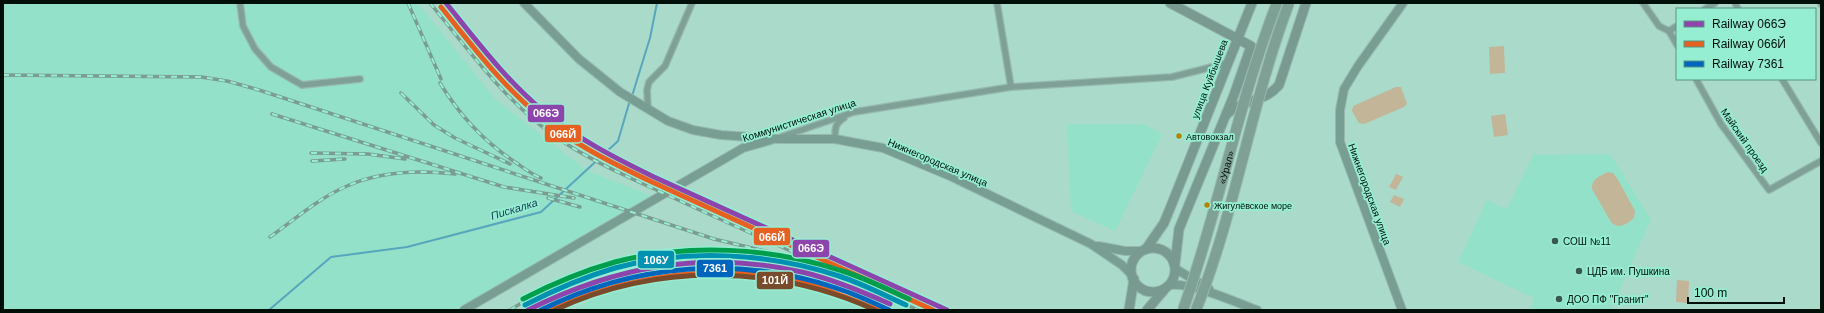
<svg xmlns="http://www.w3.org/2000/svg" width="1824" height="313" font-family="Arial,sans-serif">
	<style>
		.built { fill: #94e1c9 }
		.green { fill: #c3b597 }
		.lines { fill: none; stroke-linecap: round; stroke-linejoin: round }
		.stream { stroke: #56a6bd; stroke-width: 2 }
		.street-casing { stroke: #96b9ad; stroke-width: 8 }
		.secondary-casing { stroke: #96b9ad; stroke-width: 10 }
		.primary-casing { stroke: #96b9ad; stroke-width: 11 }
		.street { stroke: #7fa096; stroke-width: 5.5 }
		.secondary { stroke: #789e93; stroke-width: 8 }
		.primary { stroke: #799a90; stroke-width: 9 }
		.rail-casing { stroke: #7a9c91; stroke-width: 3.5 }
		.rail { stroke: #95eed2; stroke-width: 2; stroke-dasharray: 6; stroke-linecap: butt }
		.highway-bridge-casing { stroke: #96b9ad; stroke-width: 12; stroke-linecap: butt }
		.highway-bridge { stroke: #7ea095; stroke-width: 10 }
		.rail-1-casing { stroke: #95eed2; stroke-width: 8 }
		.rail-2-casing { stroke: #95eed2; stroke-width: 8 }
		.rail-3-casing { stroke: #95eed2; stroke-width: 8 }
		.rail-4-casing { stroke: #95eed2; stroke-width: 8 }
		.rail-5-casing { stroke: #95eed2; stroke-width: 8 }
		.rail-6-casing { stroke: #95eed2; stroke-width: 8 }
		.rail-1 { stroke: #8e44ad; stroke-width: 5 }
		.rail-2 { stroke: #e66121; stroke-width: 5 }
		.rail-3 { stroke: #0065bd; stroke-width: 5 }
		.rail-4 { stroke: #0092b0; stroke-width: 5 }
		.rail-5 { stroke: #7a4b2a; stroke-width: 5 }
		.rail-6 { stroke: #009e4d; stroke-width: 5 }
		.bus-dot { fill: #b98002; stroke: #95eed2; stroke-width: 1.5 }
		.poi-dot { fill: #3b574d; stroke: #95eed2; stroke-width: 1.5 }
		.labels { text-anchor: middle; stroke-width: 3.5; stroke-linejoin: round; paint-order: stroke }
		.bus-label { font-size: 9px; fill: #001009; stroke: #95eed2; text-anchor: start }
		.street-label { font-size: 10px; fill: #001009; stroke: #95eed2 }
		.poi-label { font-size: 10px; fill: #001009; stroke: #95eed2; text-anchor: start }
		.water-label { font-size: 11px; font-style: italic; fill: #1a4154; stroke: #95eed2 }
		.line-badge { stroke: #95eed2; stroke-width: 1.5 }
		.badge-label { font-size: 11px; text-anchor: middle; font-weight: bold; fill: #fff }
	</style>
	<rect width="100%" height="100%" fill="#a9daca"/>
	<g class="built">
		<path d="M3 3H418L495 99 586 170 656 198 461 310H3Z"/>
		<path d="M1067 124H1143L1162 134 1115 231 1071 211Z"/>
		<path d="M1534 153 1538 155 1610 154 1651 219 1611 310H1534L1531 309 1534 298 1458 262 1487 200 1507 209Z"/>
		<path d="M766 268 904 297 936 310H572L622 284Z"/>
	</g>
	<g class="green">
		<path d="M1504 46 1505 73 1490 74 1489 47Z"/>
		<path d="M1396 87H1401L1407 104 1404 107 1364 124 1359 123 1352 111 1353 106Z"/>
		<path d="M1505 114 1508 135 1494 137 1491 116Z"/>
		<path d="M1608 172 1613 173 1617 178 1635 211 1634 218C1627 224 1618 230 1611 222L1592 189C1591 179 1600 176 1608 172Z"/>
		<path d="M1396 174 1403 177 1396 190 1389 187Z"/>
		<path d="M1394 195 1404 199 1400 207 1390 202Z"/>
		<path d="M1677 280 1689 281 1688 303 1676 302Z"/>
	</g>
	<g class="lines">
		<g class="stream">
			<path d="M632 96 650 38 657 3"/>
			<path d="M269 310 331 257 407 247 541 212 618 141 630 100"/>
		</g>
		<defs>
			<g id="street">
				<path d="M240 3 243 26 255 49 271 67 302 85 360 79"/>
				<path d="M997 3 1011 87"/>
				<path d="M1643 3 1659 26 1669 31 1677 45"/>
				<path d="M1735 3 1738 9"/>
				<path d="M1821 3V4"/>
				<path d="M1705 9 1715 3"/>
				<path d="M1669 31 1677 26"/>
				<path d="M1696 79 1721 124 1769 190 1821 161"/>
				<path d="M1782 79 1821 143"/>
				<path d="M648 109 647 90 649 82 665 66 692 3"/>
				<path d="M781 137 854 112 1011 87 1172 77 1228 63"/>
				<path d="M835 139C835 129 835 123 844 118"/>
			</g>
			<g id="secondary">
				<path d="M524 3 579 59 620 92 668 121 693 130 721 135 778 139H835L883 148 950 176 1091 244 1122 265 1132 275"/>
				<path d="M1098 246 1125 251H1142"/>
				<path d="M1176 269 1209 289"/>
				<path d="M1169 285C1191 282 1235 302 1257 310"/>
				<path d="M464 310 743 148 771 140"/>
				<path d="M1402 310 1340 142V110L1344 89 1358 66 1403 3"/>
			</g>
			<g id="primary">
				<path d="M1170 3 1251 46 1234 95 1179 229 1175 264"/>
				<path d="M1227 114C1243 98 1263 104 1279 85L1306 3"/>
				<circle cx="1153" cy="270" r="22"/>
				<path d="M1146 249 1164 223 1171 206 1252 3"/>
				<path d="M1129 310 1134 279"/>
				<path d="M1147 310 1164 290"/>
			</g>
		</defs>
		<use href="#street" class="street-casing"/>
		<use href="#secondary" class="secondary-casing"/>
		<use href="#primary" class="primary-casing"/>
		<use href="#street" class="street"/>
		<use href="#secondary" class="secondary"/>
		<use href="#primary" class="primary"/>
		<defs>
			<g id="rail">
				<path d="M408 3 441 79"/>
				<path d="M430 3C467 48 502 97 549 132 580 155 615 171 650 187 701 211 751 233 802 256"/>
				<path d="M3 75 201 77 227 81 259 90 714 239 786 256 820 268"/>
				<path d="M440 83C460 116 485 143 518 164 525 169 533 175 541 178"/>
				<path d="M401 93 434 125 455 138 510 164"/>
				<path d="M272 114 504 187 574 198"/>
				<path d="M311 153 368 154 405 159"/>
				<path d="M312 161 345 159"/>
				<path d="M548 198 580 207"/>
				<path d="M270 237C295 219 319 198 347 186 381 171 419 170 455 174"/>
				<path d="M817 263 918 310"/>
				<path d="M510 310 520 304C540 294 562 281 583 274 641 255 705 246 765 257"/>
			</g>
		</defs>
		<use href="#rail" class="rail-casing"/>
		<use href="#rail" class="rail"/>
		<defs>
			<g id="highway-bridge">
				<path id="s1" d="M1183 310C1219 209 1238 103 1277 3"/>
				<path d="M1196 310C1236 210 1251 103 1289 3"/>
			</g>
		</defs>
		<use href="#highway-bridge" class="highway-bridge-casing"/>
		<use href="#highway-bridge" class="highway-bridge"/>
		<defs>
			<g id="rail-1">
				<path d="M446 3C476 40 505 79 542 110 576 138 615 158 654 177L947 310"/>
				<path d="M528 310C616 266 704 250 802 272 832 279 861 291 890 304"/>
			</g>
			<g id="rail-2">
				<path d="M441 7C471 44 500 83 537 114 571 143 612 163 652 182L933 310"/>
				<path d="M552 310C622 277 710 264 786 279 818 285 848 298 878 310"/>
			</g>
			<path id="rail-3" d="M541 310C634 264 737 255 836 288 855 294 872 302 889 310"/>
			<path id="rail-4" d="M525 305C554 290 584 277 615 268 687 248 769 253 839 276 863 284 884 295 906 305"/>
			<path id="rail-5" d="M555 310C656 263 774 264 875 310"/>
			<path id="rail-6" d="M523 299C552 284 583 271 615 262 688 243 770 247 842 271 865 278 887 289 909 299"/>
		</defs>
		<use href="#rail-1" class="rail-1-casing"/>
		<use href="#rail-2" class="rail-2-casing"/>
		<use href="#rail-3" class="rail-3-casing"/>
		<use href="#rail-4" class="rail-4-casing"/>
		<use href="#rail-5" class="rail-5-casing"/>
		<use href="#rail-6" class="rail-6-casing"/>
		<use href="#rail-1" class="rail-1"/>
		<use href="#rail-2" class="rail-2"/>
		<use href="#rail-3" class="rail-3"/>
		<use href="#rail-4" class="rail-4"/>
		<use href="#rail-5" class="rail-5"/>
		<use href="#rail-6" class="rail-6"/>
	</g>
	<g class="bus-dot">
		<circle cx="1179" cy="136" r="3.5"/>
		<circle cx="1207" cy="205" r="3.5"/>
	</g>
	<g class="poi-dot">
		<circle cx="1555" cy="241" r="4"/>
		<circle cx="1579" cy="271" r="4"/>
		<circle cx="1559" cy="299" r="4"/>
	</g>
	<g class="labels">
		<g class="bus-label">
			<text x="1186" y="140">Автовокзал</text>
			<text x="1214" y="209">Жигулёвское море</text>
		</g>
		<g class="street-label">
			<text transform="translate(1209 79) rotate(-69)" y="4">улица Куйбышева</text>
			<text transform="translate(799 120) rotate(-18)" y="4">Коммунистическая улица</text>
			<text transform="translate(1745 140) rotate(55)" y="4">Майский проезд</text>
			<text transform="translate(938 162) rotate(23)" y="4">Нижнегородская улица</text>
			<text dy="4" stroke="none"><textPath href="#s1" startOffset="149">«Урал»</textPath></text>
			<text transform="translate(1370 194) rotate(70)" y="4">Нижнегородская улица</text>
		</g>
		<g class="poi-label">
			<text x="1563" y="245">СОШ №11</text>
			<text x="1587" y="275">ЦДБ им. Пушкина</text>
			<text x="1567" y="303">ДОО ПФ "Гранит"</text>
		</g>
		<g class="water-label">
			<text transform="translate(514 209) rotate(-17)" y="4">Пискалка</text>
		</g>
	</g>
	<g class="line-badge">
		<rect x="527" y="104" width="38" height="19" rx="4" fill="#8e44ad"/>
		<rect x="544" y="124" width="38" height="19" rx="4" fill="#e66121"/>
		<rect x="753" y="227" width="38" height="19" rx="4" fill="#e66121"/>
		<rect x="792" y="239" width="38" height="19" rx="4" fill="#8e44ad"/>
		<rect x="637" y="250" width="38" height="19" rx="4" fill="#0092b0"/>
		<rect x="696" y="259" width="38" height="19" rx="4" fill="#0065bd"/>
		<rect x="756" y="271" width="38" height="19" rx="4" fill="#7a4b2a"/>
	</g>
	<g class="badge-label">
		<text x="546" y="117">066Э</text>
		<text x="563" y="138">066Й</text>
		<text x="772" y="241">066Й</text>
		<text x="811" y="252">066Э</text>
		<text x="656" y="264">106У</text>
		<text x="715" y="272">7361</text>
		<text x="775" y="284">101Й</text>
	</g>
	<rect width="1824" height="313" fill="none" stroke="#001009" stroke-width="8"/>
	<rect x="1676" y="8" width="140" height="72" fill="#95eed2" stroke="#599582"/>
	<rect x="1684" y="21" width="20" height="6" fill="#8e44ad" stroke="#599582"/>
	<text x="1712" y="28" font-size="12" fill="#001009">Railway 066Э</text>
	<rect x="1684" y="41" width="20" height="6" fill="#e66121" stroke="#599582"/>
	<text x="1712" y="48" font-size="12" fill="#001009">Railway 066Й</text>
	<rect x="1684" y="61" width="20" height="6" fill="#0065bd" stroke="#599582"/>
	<text x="1712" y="68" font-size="12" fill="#001009">Railway 7361</text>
	<path d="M1688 297v6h96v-6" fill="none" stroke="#001009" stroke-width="2"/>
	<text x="1694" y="297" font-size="12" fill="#001009" stroke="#95eed2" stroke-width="3" paint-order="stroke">100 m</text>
</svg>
